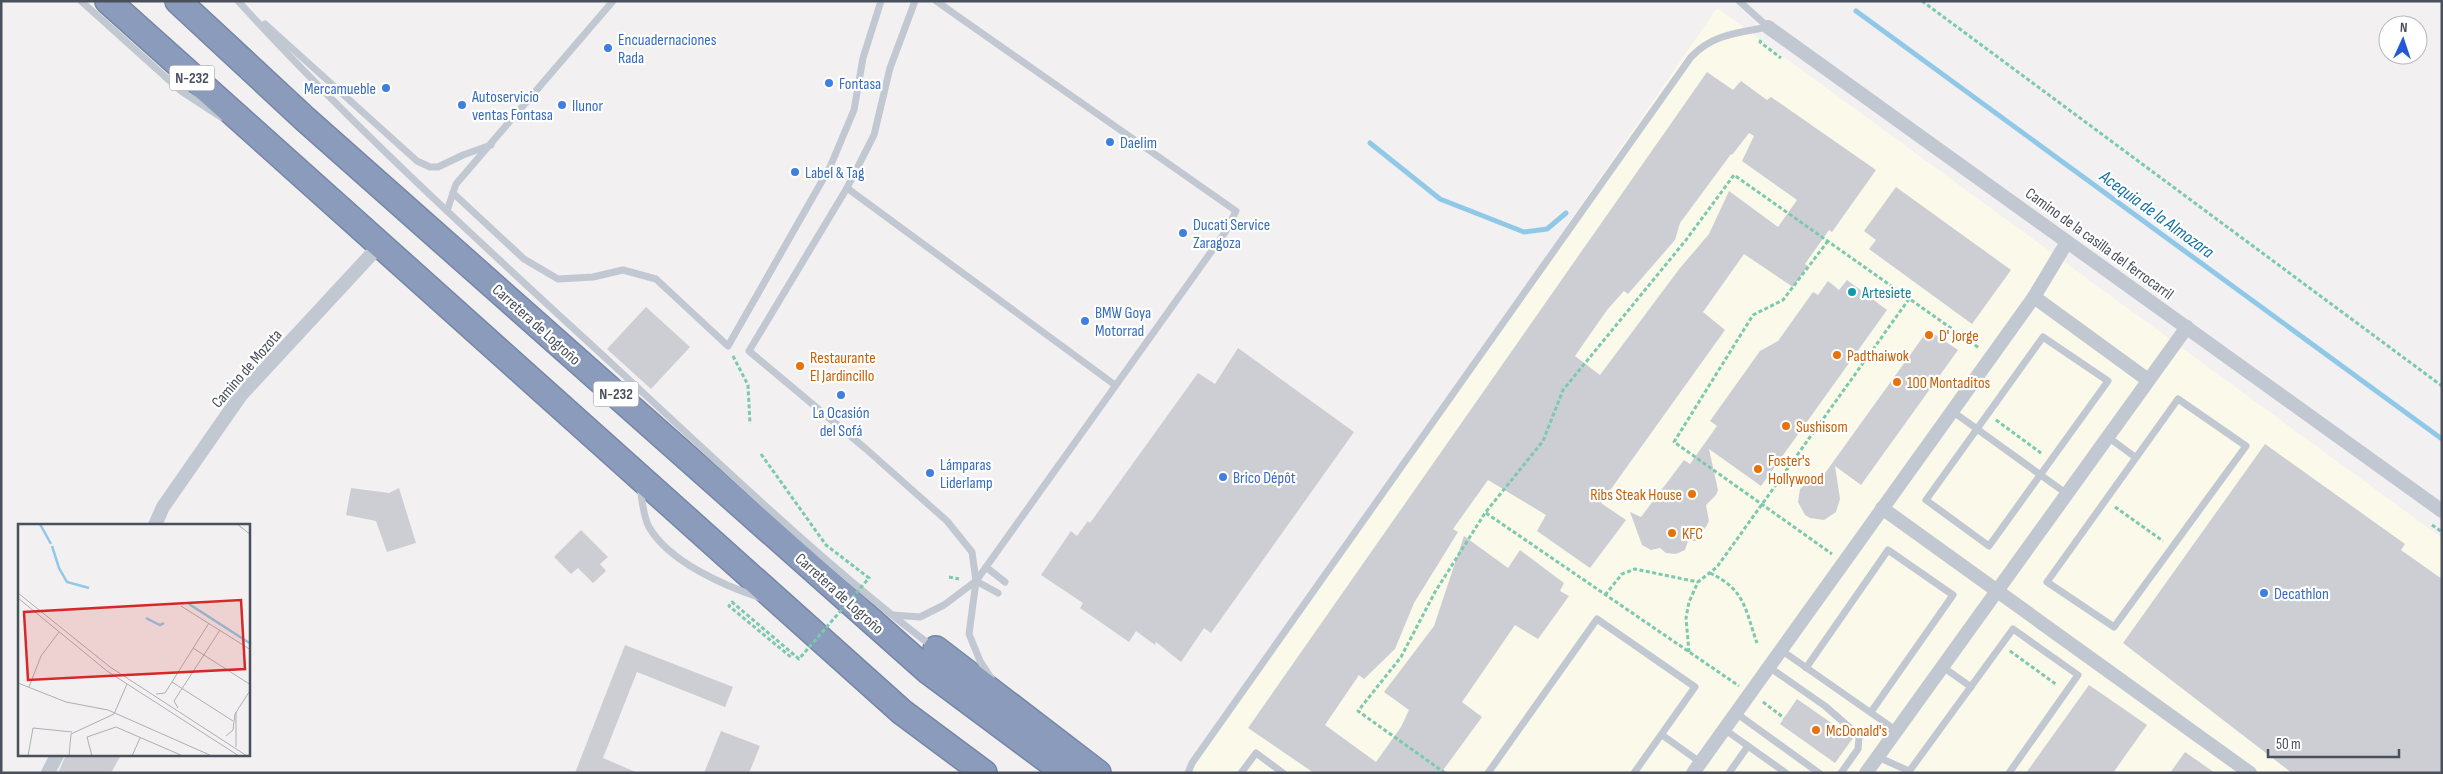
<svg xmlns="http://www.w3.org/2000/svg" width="2443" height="774" font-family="'Sofia Sans Condensed',sans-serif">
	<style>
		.commercial { fill: #fbf9ea }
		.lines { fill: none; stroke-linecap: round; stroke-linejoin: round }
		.stream { stroke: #90c9e7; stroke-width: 5 }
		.building { fill: #cdced4; fill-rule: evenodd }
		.highway-casing { stroke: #7586a7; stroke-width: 28 }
		.path { stroke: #7bc9ae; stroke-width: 3; stroke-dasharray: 4 2.5; stroke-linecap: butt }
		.lane { stroke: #c1c8d1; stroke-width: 7 }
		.street { stroke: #c1c8d1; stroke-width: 14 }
		.highway { stroke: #8a9bbb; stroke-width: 25 }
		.path-bridge { stroke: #7bc9ae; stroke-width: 3; stroke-dasharray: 4 2.5; stroke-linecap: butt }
		.shop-dot { fill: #3f7fe0; stroke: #fff; stroke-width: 2 }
		.culture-dot { fill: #0f9aa8; stroke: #fff; stroke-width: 2 }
		.food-dot { fill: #e8710a; stroke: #fff; stroke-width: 2 }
		.labels { text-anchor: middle; stroke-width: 4.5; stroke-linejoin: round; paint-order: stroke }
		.shield { fill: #fff; stroke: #80848d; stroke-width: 1 }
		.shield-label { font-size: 15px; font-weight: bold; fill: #49505c }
		.shop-label { font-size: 16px; fill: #366cbe; stroke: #fff; text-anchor: start }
		.street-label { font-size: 16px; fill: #49505c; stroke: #fff }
		.culture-label { font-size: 16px; fill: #0d838f; stroke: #fff; text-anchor: start }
		.food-label { font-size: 16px; fill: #c56008; stroke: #fff; text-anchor: start }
		.water-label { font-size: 18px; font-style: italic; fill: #1471a3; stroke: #fff }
		.inset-river { fill: none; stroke: #90c9e7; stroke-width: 2.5 }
		.inset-road { fill: none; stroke: #aeb0b5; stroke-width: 1 }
		.view { fill: #d62828; fill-opacity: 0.15; stroke: #d62828; stroke-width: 2.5 }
		.inset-edge { fill: none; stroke: #49505c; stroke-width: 2.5 }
	</style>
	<rect width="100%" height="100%" fill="#f2f0f0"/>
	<path class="commercial" d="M1717 8 2442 538V773H1190Z"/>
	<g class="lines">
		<g class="stream">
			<path d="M1856 11 2442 439"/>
			<path d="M1370 143 1440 199 1524 232 1547 229 1566 213"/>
		</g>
	</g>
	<g class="building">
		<path d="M1707 72 1733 90 1741 81 1767 100 1771 97 1876 170 1832 232 1829 230 1805 264 1808 266 1793 287 1744 254 1703 312 1725 330 1601 503 1626 520 1590 568 1537 531 1546 515 1488 480 1453 529 1458 532 1414 603 1395 649 1364 679 1359 675 1325 725 1376 762 1401 727 1409 710 1384 692 1434 626 1464 536 1508 568 1520 550 1564 583 1560 591 1569 596 1538 639 1515 625 1462 702 1482 717 1441 773H1314L1248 728ZM1749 133 1754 136 1742 161 1797 200 1778 227 1729 191 1709 234 1680 268 1600 375 1575 356 1607 310 1624 291 1628 294 1675 240 1680 223 1731 154 1732 155Z"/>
		<path d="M1896 187 2011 270 1972 324 1869 249 1876 240 1864 231Z"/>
		<path d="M1847 280 1887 310 1761 486 1709 449 1718 490 1716 495 1706 505 1709 521 1706 527 1699 534 1696 541H1688L1685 550 1676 554 1666 553 1660 548 1651 550 1642 545 1630 512 1641 517 1684 460 1690 464 1717 426 1710 421 1760 351 1778 341 1813 292 1818 295 1828 281 1839 290Z"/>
		<path d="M646 307 690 347 651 389 607 349Z"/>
		<path d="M1928 330 1958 350 1861 485 1835 466 1840 499 1836 512 1824 520 1810 518 1805 515 1798 502 1800 489 1810 480 1823 476Z"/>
		<path d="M1238 348 1354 432 1211 633 1204 628 1181 662 1156 642 1155 645 1136 631 1129 642 1080 608 1083 603 1041 575 1071 531 1077 536 1088 521 1090 523 1198 373 1215 384Z"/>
		<path d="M2265 444 2405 544 2401 550 2442 579V773H2292L2123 643Z"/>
		<path d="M351 488 389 493 399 488 416 543 387 552 376 521 346 515Z"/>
		<path d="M581 530 608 557 600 564 606 571 593 583 578 568 571 574 554 557Z"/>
		<path d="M625 645 733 687 725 707 637 672 603 758 638 773H575Z"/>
		<path d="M2089 685 2147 725 2113 773H2026Z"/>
		<path d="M1797 699 1853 738 1835 763 1780 724Z"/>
		<path d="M721 731 760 746 749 773H704Z"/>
		<path d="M2185 752 2215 773H2170Z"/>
		<path d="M66 755H121L111 773H58Z"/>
	</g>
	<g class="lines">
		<defs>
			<g id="highway">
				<path d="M108 1 902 712 984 773"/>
				<path d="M178 1 305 119 928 671 1065 773"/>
				<path d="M936 649 1098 773"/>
			</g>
		</defs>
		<use href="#highway" class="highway-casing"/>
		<g class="path">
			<path d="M1922 1 2442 386"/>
			<path d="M1761 40 1760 42 1781 58"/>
			<path d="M1828 241 1783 300 1753 315 1674 442 1832 554"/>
			<path d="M733 356 748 385 750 424"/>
			<path d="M1996 420 2041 453"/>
			<path d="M2115 507 2163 541"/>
			<path d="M1486 513 1739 686"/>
			<path d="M2432 525 2442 532"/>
			<path d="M1710 573C1746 590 1745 610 1757 643"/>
			<path d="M949 577 959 579"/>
			<path d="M1605 595 1622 574 1635 569 1698 582"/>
			<path d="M2010 651 2057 685"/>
			<path d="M1689 652 1686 618 1689 602 1698 582 1717 567 1909 299"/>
			<path d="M1763 702 1784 718"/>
			<path d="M1445 773 1358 711 1401 657 1435 592 1485 513 1543 441 1563 390 1686 240 1734 175 1979 348"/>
		</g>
		<g class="lane">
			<path d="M81 1 181 91 221 117"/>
			<path d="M238 1C355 129 484 246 611 363 716 460 819 560 933 647"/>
			<path d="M1739 1 1768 27"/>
			<path d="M265 24 417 161 430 167H438L463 155 491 145"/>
			<path d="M847 188 874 135 890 68 915 1"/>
			<path d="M453 193 524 259 558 279 593 277 623 270 656 279 728 346 830 167 854 110 863 58 881 1"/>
			<path d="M447 211 456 184 613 1"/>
			<path d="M2043 337 2108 381 1989 546 1926 500Z"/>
			<path d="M2178 399 2246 446 2114 627 2047 582Z"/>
			<path d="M1952 411 2067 494"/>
			<path d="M2108 437 2135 457"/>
			<path d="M640 486C642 500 643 516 649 527 669 562 725 586 761 598"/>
			<path d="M986 567 1005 582"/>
			<path d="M976 581 998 593"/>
			<path d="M893 615 920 617 944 605 976 581 1226 231 1236 211 936 1"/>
			<path d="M1781 650 1897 731"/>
			<path d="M1769 667 1825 706 1857 734 1859 738 1858 749 1841 773"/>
			<path d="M1943 667 1971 687"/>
			<path d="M1806 668 1888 550 1953 595 1871 712"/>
			<path d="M991 678 980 661 969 634 976 581 972 552 947 521 866 449 749 351 847 188 1115 385"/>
			<path d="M1736 713 1819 773"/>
			<path d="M1724 729 1786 773"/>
			<path d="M1662 735 1700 762"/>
			<path d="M1878 757 1909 771"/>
			<path d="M1188 773 1192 763 1691 57C1713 34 1738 33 1768 27"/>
			<path d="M1241 773 1256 753 1283 773"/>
			<path d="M1488 773 1597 619 1695 687 1634 773"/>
			<path d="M1729 773 1748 746"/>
			<path d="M1908 773 2013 629 2078 675 2009 773"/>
		</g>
		<g class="street">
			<path d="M1768 27 2442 511"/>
			<path d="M2034 297 2148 380"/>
			<path d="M1882 508 2250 773"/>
			<path d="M155 525 163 507 241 395 380 245"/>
			<path d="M48 773 57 755"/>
			<path d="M1693 773 2034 297 2067 242"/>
			<path d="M1866 773 2187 327"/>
		</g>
		<use href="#highway" class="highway"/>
		<path class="path-bridge" d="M761 454 826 545 869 578 799 659 732 602 729 606 792 658"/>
	</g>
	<g class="shop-dot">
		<circle cx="608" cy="48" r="5"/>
		<circle cx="829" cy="83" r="5"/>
		<circle cx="386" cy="88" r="5"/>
		<circle cx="462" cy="105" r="5"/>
		<circle cx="562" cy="105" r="5"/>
		<circle cx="1110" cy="142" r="5"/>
		<circle cx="795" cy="172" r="5"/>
		<circle cx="1183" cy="233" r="5"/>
		<circle cx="1085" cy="321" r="5"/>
		<circle cx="841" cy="395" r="5"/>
		<circle cx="930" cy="473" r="5"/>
		<circle cx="1223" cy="477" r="5"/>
		<circle cx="2264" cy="593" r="5"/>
	</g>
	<circle class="culture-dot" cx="1852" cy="292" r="5"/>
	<g class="food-dot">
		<circle cx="1929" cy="335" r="5"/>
		<circle cx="1837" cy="355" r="5"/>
		<circle cx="800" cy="366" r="5"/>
		<circle cx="1897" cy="382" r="5"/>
		<circle cx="1786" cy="426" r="5"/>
		<circle cx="1758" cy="469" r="5"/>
		<circle cx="1692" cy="494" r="5"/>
		<circle cx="1672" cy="533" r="5"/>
		<circle cx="1816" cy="730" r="5"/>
	</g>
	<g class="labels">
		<g class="shield">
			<rect x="169.5" y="65.5" width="45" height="25" rx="4"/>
			<rect x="593.5" y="381.5" width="45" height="25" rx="4"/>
		</g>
		<g class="shield-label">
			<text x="192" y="83">N-232</text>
			<text x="616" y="399">N-232</text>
		</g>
		<g class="shop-label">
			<text x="618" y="45">Encuadernaciones<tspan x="618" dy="18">Rada</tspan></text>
			<text x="839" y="89">Fontasa</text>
			<text x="376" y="94" text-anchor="end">Mercamueble</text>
			<text x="472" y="102">Autoservicio<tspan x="472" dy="18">ventas Fontasa</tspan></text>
			<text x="572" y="111">Ilunor</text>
			<text x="1120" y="148">Daelim</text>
			<text x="805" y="178">Label &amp; Tag</text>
			<text x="1193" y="230">Ducati Service<tspan x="1193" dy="18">Zaragoza</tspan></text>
			<text x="1095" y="318">BMW Goya<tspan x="1095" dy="18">Motorrad</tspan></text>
			<text x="841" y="418" text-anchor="middle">La Ocasión<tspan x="841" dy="18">del Sofá</tspan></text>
			<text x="940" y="470">Lámparas<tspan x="940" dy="18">Liderlamp</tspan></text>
			<text x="1233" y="483">Brico Dépôt</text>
			<text x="2274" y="599">Decathlon</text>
		</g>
		<g class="street-label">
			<text transform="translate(2100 243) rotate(36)" y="6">Camino de la casilla del ferrocarril</text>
			<text transform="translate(537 324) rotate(42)" y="6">Carretera de Logroño</text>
			<text transform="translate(246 368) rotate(-49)" y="6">Camino de Mozota</text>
			<text transform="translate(840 593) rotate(42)" y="6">Carretera de Logroño</text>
		</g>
		<g class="culture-label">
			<text x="1862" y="298">Artesiete</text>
		</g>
		<g class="food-label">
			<text x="1939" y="341">D' Jorge</text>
			<text x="1847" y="361">Padthaiwok</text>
			<text x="810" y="363">Restaurante<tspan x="810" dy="18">El Jardincillo</tspan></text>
			<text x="1907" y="388">100 Montaditos</text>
			<text x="1796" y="432">Sushisom</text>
			<text x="1768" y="466">Foster's<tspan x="1768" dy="18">Hollywood</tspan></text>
			<text x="1682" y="500" text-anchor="end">Ribs Steak House</text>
			<text x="1682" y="539">KFC</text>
			<text x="1826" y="736">McDonald's</text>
		</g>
		<g class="water-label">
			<text transform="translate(2157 214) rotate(36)" y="6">Acequia de la Almozara</text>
		</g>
	</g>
	<g transform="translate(18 524)">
		<rect width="232" height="232" fill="#f2f0f0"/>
		<path class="inset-river" d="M22 0 33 20M34 22 41 44 49 58 71 64M171 80 233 120M128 94 142 101 146 99"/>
		<path class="inset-road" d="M219 0 233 11M0 69 92 143 229 232M0 74 89 147 221 232M163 82 233 126M175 124 233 161M154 158 215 197M0 159 48 178 90 186 194 232M11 163 23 132 41 108M138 170 147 169 191 99M160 184 156 177 202 106M96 190 109 160M53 210 96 190M208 212 215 206 217 190 233 165M218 223V188M10 232 15 204 54 208M51 232 53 210M74 232 69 213 98 203 165 232M114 232 122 214"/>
		<path class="view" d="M223 76 227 145 10 156 6 88Z"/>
		<rect width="232" height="232" class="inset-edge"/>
	</g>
	<rect width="2443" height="774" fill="none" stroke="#49505c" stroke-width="5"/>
	<g transform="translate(2403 40) rotate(3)"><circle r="24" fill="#ffffff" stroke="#b6b9be"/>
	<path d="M0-4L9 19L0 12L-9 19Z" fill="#2359d9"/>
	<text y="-8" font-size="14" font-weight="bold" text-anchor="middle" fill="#49505c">N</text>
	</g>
	<path d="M2268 749v8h131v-8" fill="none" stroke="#49505c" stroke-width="2.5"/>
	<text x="2276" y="749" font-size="15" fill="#49505c" stroke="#ffffff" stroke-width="4" paint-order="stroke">50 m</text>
</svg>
